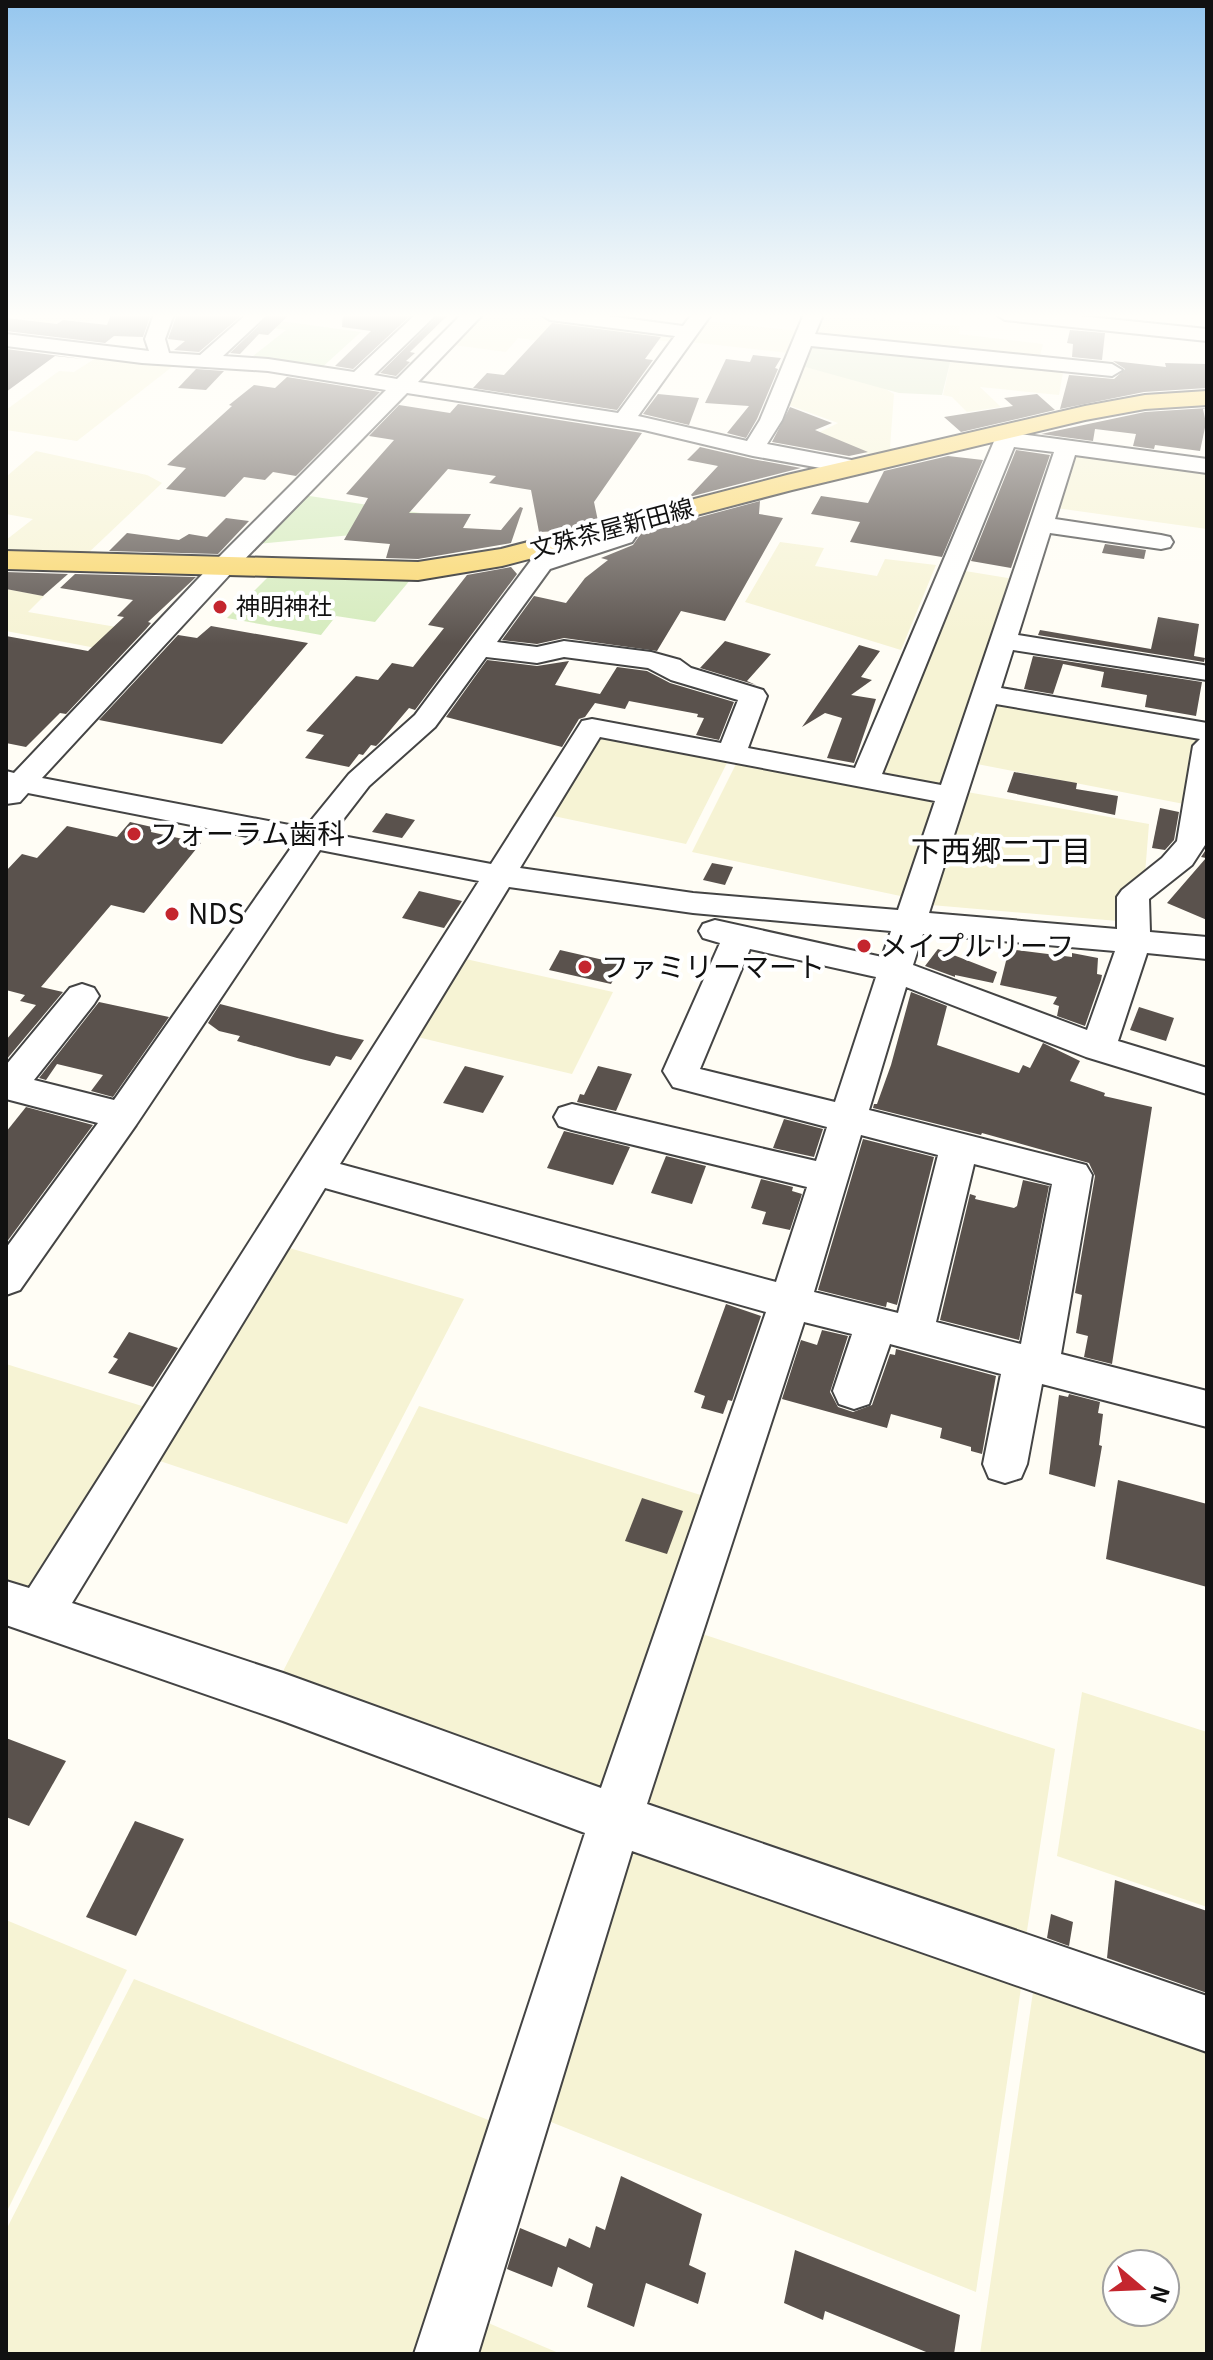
<svg xmlns="http://www.w3.org/2000/svg" width="1213" height="2360" font-family="Georgia,'Noto Sans JP',serif">
	<style>
		.farmland { fill: #f6f3d4; fill-rule: evenodd }
		.green { fill: #d5ebbd }
		.cemetery { fill: #d9e3c4 }
		.building { fill: #5a524d }
		.lines { fill: none; stroke-linecap: round; stroke-linejoin: round }
		.minor-casing { stroke: #444; stroke-width: 4 }
		.major-casing { stroke: #222; stroke-width: 4 }
		.minor { fill: #fff; fill-rule: evenodd }
		.major { fill: #f9d66b; fill-rule: evenodd }
		.poi-dot { fill: #c4262e; stroke: #fff; stroke-width: 3 }
		.labels { text-anchor: middle; stroke-width: 8; stroke-linejoin: round; paint-order: stroke }
		.far-street-label { font-size: 24px; fill: #111; stroke: #fff }
		.far-poi-label { font-size: 24px; fill: #111; stroke: #fff; text-anchor: start }
		.poi-label { font-size: 28px; fill: #111; stroke: #fff; text-anchor: start }
		.neighbourhood-label { font-size: 30px; fill: #111; stroke: #fff }
	</style>
	<rect width="100%" height="100%" fill="#fffdf5"/>
	<g class="farmland">
		<path d="M12 314H105L87 322 60 319 45 329 28 326 34 320 8 316Z"/>
		<path d="M482 314H536L679 332 672 342 619 336 556 343 518 338 506 352 453 345Z"/>
		<path d="M817 314 960 326 959 334 1043 344 1039 360 809 335Z"/>
		<path d="M707 321 800 331 789 353 690 342Z"/>
		<path d="M952 355 1064 367 1059 395 980 387 1001 407 967 412 952 397 943 395Z"/>
		<path d="M99 356 177 363 77 441 6 430V410L59 371 74 372Z"/>
		<path d="M798 365 882 387 894 394 890 447 901 452 880 459 818 433 838 423 783 403Z"/>
		<path d="M1072 450 1207 469V529L1056 508Z"/>
		<path d="M36 451 147 475 162 483 86 555 6 553V540L33 519 6 514V477Z"/>
		<path d="M780 542 824 548 815 566 877 576 885 559 936 565 901 650 745 602Z"/>
		<path d="M959 570 1014 579 944 786 880 774Z"/>
		<path d="M6 589 44 596 28 612 140 631 117 652 6 631Z"/>
		<path d="M997 703 1197 737 1184 804 977 764Z"/>
		<path d="M594 733 729 759 686 844 544 814Z"/>
		<path d="M738 760 943 800 910 898 692 852Z"/>
		<path d="M967 792 1149 824 1145 874 1118 921 931 905Z"/>
		<path d="M457 957 613 992 572 1074 409 1035Z"/>
		<path d="M279 1245 464 1299 347 1524 145 1456Z"/>
		<path d="M6 1364 155 1410 42 1592H6Z"/>
		<path d="M419 1406 710 1498 602 1804 276 1685Z"/>
		<path d="M690 1630 1055 1749 1024 1950 631 1810Z"/>
		<path d="M1082 1692 1207 1732V1907L1057 1856Z"/>
		<path d="M634 1843 1022 1981 976 2292 546 2120Z"/>
		<path d="M6 1920 127 1970 6 2213Z"/>
		<path d="M134 1979 501 2125 425 2354H6V2230Z"/>
		<path d="M1033 1992 1207 2053V2354H980ZM1117 2264H1165V2312H1117Z"/>
		<path d="M479 2319 561 2354H467Z"/>
	</g>
	<g class="green">
		<path d="M258 318 361 332 318 371 248 360 286 330 250 325Z"/>
		<path d="M303 495 427 514 352 535 257 544Z"/>
		<path d="M269 576 411 579 375 622 336 616 321 635 227 618Z"/>
	</g>
	<path class="cemetery" d="M809 341 952 355 942 395 899 393 798 365Z"/>
	<g class="building">
		<path d="M111 314H151L143 337 114 336 105 343 6 331V318L57 324 63 320 107 325Z"/>
		<path d="M177 314H243L199 352 174 350 185 341 168 339Z"/>
		<path d="M271 314H290L268 335 259 334 240 354 230 353Z"/>
		<path d="M343 314H412L353 369 335 366 371 331 342 327Z"/>
		<path d="M440 314H449L410 352 415 353 406 361 410 362 396 376 380 373Z"/>
		<path d="M552 323 661 337 645 359 653 360 617 410 473 388 487 373 504 375Z"/>
		<path d="M1070 330 1105 333 1102 360 1072 357 1073 344 1067 343Z"/>
		<path d="M6 349 83 359 55 356 6 392Z"/>
		<path d="M753 355 781 358 775 368 778 369 757 419 746 438 727 433 749 406 705 403 726 359 750 362Z"/>
		<path d="M1113 361 1166 367 1165 363 1206 364 1207 388 1144 392 1060 409 1069 375 1114 379 1125 369Z"/>
		<path d="M196 369 224 371 206 390 178 388Z"/>
		<path d="M287 377 380 392 296 476 273 472 265 480 244 477 225 497 166 489 186 468 167 465 232 406 229 405 254 385 275 388Z"/>
		<path d="M658 394 699 398 689 425 643 414Z"/>
		<path d="M1037 394 1055 410 961 432 944 417 1013 406 1004 398Z"/>
		<path d="M458 404 642 433 594 502 598 521 560 531 539 532 531 490 489 483 496 476 448 469 409 513 471 514 463 528 501 530 520 507 523 508 511 543 418 559 386 558 390 544 344 540 368 498 346 494 394 440 369 436 399 405 450 413Z"/>
		<path d="M790 407 832 423 815 430 868 452 849 456 772 442Z"/>
		<path d="M1207 408 1203 409 1206 423 1200 451 1155 445 1154 449 1133 446 1136 434 1095 429 1093 441 1041 434 1145 412Z"/>
		<path d="M700 447 752 459 801 468 689 497 718 466 687 460Z"/>
		<path d="M1016 450 1050 455 1011 568 971 561Z"/>
		<path d="M948 456 983 460 942 557 850 542 860 522 811 514 821 496 868 503 884 471Z"/>
		<path d="M760 501 759 514 783 518 725 621 681 611 657 651 564 638 537 644 502 640 534 596 566 603 585 578 608 560 601 558 633 545 642 532 649 534 652 530Z"/>
		<path d="M226 518 249 521 218 554 109 551 127 533 179 540 189 534 207 537Z"/>
		<path d="M1105 544 1146 550 1144 559 1102 553Z"/>
		<path d="M511 567 517 574 415 710 409 708 381 741 376 746 371 745 363 755 359 754 349 767 305 758 324 735 306 731 356 676 378 680 392 663 413 667 444 628 428 625 467 575Z"/>
		<path d="M6 572 68 574 43 596 6 589Z"/>
		<path d="M75 574 196 577 148 622 151 623 146 629 66 714 60 713 26 747 6 743V636L88 651 124 617 117 616 133 600 60 588Z"/>
		<path d="M1158 617 1199 624 1194 656 1205 658 1204 662 1038 635 1040 630 1151 649Z"/>
		<path d="M211 626 308 643 222 744 99 720 178 635 197 638Z"/>
		<path d="M725 641 771 654 747 681 756 685 700 668Z"/>
		<path d="M859 645 880 651 861 677 872 680 851 695 876 699 854 763 827 758 842 718 825 713 802 727Z"/>
		<path d="M1033 656 1202 682 1196 716 1145 707 1147 695 1101 687 1104 672 1063 664 1053 694 1024 689Z"/>
		<path d="M487 660 537 666 569 661 555 685 600 694 617 667 647 671 670 683 734 702 719 740 696 735 704 718 697 717 698 714 629 701 625 709 595 703 585 717 579 719 562 747 446 717Z"/>
		<path d="M1014 772 1077 783 1076 789 1118 796 1115 815 1007 792Z"/>
		<path d="M1160 808 1179 812 1174 840 1165 850 1152 848Z"/>
		<path d="M386 813 415 820 402 838 372 832Z"/>
		<path d="M130 822 152 827 151 832 201 843 144 913 111 905 41 987 63 992 6 1060V1040L36 1005 20 1001 25 995 6 990V871L22 854 37 858 67 826 117 837Z"/>
		<path d="M1207 848V920L1167 903 1206 858 1201 857Z"/>
		<path d="M712 863 733 867 725 885 703 880Z"/>
		<path d="M419 891 462 901 444 928 402 918Z"/>
		<path d="M938 949 997 972 993 983 955 975V977L925 966Z"/>
		<path d="M1009 949 1072 957V953L1098 958 1097 974 1102 975 1101 980 1085 1026 1057 1016 1059 1006 1053 1004 1057 997 1000 985Z"/>
		<path d="M560 950 621 964 611 984 549 970Z"/>
		<path d="M911 992 947 1006 937 1045 1019 1073 1023 1065 1030 1068 1043 1043 1080 1061 1070 1081 1105 1093 1104 1096 1152 1107 1112 1364 1084 1357 1088 1336 1076 1333 1082 1295 1075 1293 1095 1176 1089 1163 982 1133 981 1135 873 1108 874 1104H877L891 1065Z"/>
		<path d="M99 1002 169 1017 113 1097 91 1091 103 1075 57 1064 46 1080 39 1078Z"/>
		<path d="M220 1004 337 1034 364 1040 351 1060 336 1056 330 1066 297 1058 237 1041 240 1036 219 1031 208 1023Z"/>
		<path d="M1139 1007 1174 1018 1166 1041 1130 1030Z"/>
		<path d="M465 1066 504 1076 483 1113 443 1103Z"/>
		<path d="M598 1066 632 1074 616 1111 577 1102 580 1094 584 1095Z"/>
		<path d="M26 1107 93 1125 6 1243V1132Z"/>
		<path d="M784 1119 823 1129 814 1157 773 1148Z"/>
		<path d="M564 1131 630 1147 613 1185 547 1168Z"/>
		<path d="M863 1139 934 1157 897 1305 887 1302 886 1307 818 1290Z"/>
		<path d="M666 1156 706 1166 692 1204 651 1193Z"/>
		<path d="M761 1179 793 1187 792 1191 802 1194 790 1230 762 1224 766 1212 751 1208Z"/>
		<path d="M1023 1180 1049 1186 1019 1340 940 1320 970 1194 976 1196 975 1199 1014 1208 1017 1206Z"/>
		<path d="M726 1304 761 1316 732 1401 728 1400 723 1414 701 1408 705 1396 694 1392Z"/>
		<path d="M822 1330 848 1336 830 1392 838 1407 853 1412 872 1405 890 1354 895 1355 896 1349 996 1376 982 1454 971 1451V1447L940 1438 942 1428 891 1414 887 1428 782 1399 801 1340 817 1345Z"/>
		<path d="M129 1332 178 1348 153 1387 108 1373 118 1359 113 1357Z"/>
		<path d="M1069 1394 1100 1402 1098 1413 1103 1414 1099 1445 1102 1446 1095 1487 1049 1474 1059 1395 1068 1397Z"/>
		<path d="M1118 1480 1207 1504V1587L1106 1559Z"/>
		<path d="M642 1498 683 1511 667 1554 625 1541Z"/>
		<path d="M6 1738 66 1761 29 1826 6 1817Z"/>
		<path d="M135 1821 184 1839 136 1936 86 1917Z"/>
		<path d="M1115 1880 1207 1911V1993L1107 1958Z"/>
		<path d="M1051 1914 1073 1922 1069 1946 1047 1938Z"/>
		<path d="M621 2176 702 2214 689 2265 706 2273 698 2304 646 2283 634 2327 587 2307 593 2284 558 2267 552 2287 507 2269 520 2228 566 2247 569 2238 590 2248 596 2226 605 2230Z"/>
		<path d="M795 2250 960 2315 954 2354H931L825 2311 823 2320 784 2303Z"/>
	</g>
	<g class="lines">
		<defs>
			<g id="minor">
				<path d="M154 314H174L165 339 169 353 200 355 247 314H268L223 356 268 359 354 372 416 314H437L374 375 397 379 462 314H483L418 382 618 413 675 336 550 320 540 314H594L683 326 692 314H708L710 316 638 416 747 441 760 420 804 314H820L822 317 815 334 1112 364 1122 370 1112 376 811 346 782 420 767 444 862 462 865 467 862 472 854 474 753 456 644 430 407 393 233 571 42 778 305 828 349 774 415 715 532 559 614 532 625 518H641L645 523 632 542 550 569 497 642 537 647 564 641 651 652 680 660 691 668 763 690 767 696 748 748 855 768 995 439 991 434 994 429 1002 427 1013 433 1207 459V473L1075 455 1055 519 1161 535 1170 537 1173 542 1170 547 1161 549 1050 533 1018 635 1203 665 1207 666V680L1013 650 1001 688 1207 723V842L1192 865 1149 899 1150 932 1207 937V959L1147 953 1118 1041 1207 1068V1094L1086 1057 906 987 869 1110 1086 1165 1092 1175 1061 1354 1207 1391V1427L1042 1384 1027 1464 1021 1478 1005 1483 989 1478 983 1464 1001 1374 890 1344 869 1404 854 1409 839 1404 833 1391 852 1334 804 1322 647 1804 1207 1996V2052L632 1851 478 2354H414L585 1833 283 1721 6 1625V1581L29 1588 479 881 320 850 136 1125 20 1290 6 1295V1248L98 1123 6 1099V1065L70 988 82 984 94 988 99 996 94 1004 34 1080 114 1100 293 845 28 793 20 802 6 804V771L14 773 215 561 386 390 268 371 142 363 6 346V334L149 351 145 339ZM1014 447 1054 452 941 785 882 774ZM486 657 537 663 564 657 648 668 671 680 738 700 721 743 592 719 582 721 491 864 332 834 369 786 435 727ZM996 704 1200 739 1193 746 1177 841 1162 858 1122 890 1117 897V929L929 913ZM600 737 935 801 898 910 693 893 520 868ZM509 887 693 913 891 931 882 957 715 920 703 924 699 931 703 938 720 943 663 1071 673 1087 827 1127 816 1161 572 1104 559 1108 554 1117 559 1126 572 1130 807 1187 776 1282 340 1164ZM923 934 1115 951 1087 1030 913 965ZM750 949 876 977 835 1102 700 1069ZM861 1135 938 1155 898 1313 814 1292ZM974 1164 1052 1184 1021 1344 936 1322ZM325 1188 766 1312 601 1788 283 1673 72 1603Z"/>
				<path d="M995 314H1060L1207 329V341L1005 320Z"/>
			</g>
			<path id="major" d="M1207 391V405L1145 409 1085 420 792 490 502 566 418 580 6 569V551L418 562 501 549 787 475 1085 406 1145 395Z"/>
		</defs>
		<use href="#minor" class="minor-casing"/>
		<use href="#major" class="major-casing"/>
		<use href="#minor" class="minor"/>
		<use href="#major" class="major"/>
	</g>
	<linearGradient id="sky" x2="0" y2="1"><stop stop-color="#95c6ee"/><stop offset="0.49" stop-color="#fffefa"/><stop offset="1" stop-color="#fffefa" stop-opacity="0"/></linearGradient>
	<rect width="1213" height="644" fill="url(#sky)"/>
	<g class="poi-dot">
		<circle cx="220" cy="607" r="8"/>
		<circle cx="134" cy="834" r="8"/>
		<circle cx="172" cy="914" r="8"/>
		<circle cx="864" cy="946" r="8"/>
		<circle cx="585" cy="967" r="8"/>
	</g>
	<g class="labels">
		<g class="far-street-label">
			<text transform="translate(612 529) rotate(-15)" y="8">文殊茶屋新田線</text>
		</g>
		<g class="far-poi-label">
			<text x="236" y="615">神明神社</text>
		</g>
		<g class="poi-label">
			<text x="150" y="844">フォーラム歯科</text>
			<text x="188" y="924">NDS</text>
			<text x="880" y="956">メイプルリーフ</text>
			<text x="601" y="977">ファミリーマート</text>
		</g>
		<g class="neighbourhood-label">
			<text x="1001" y="862">下西郷二丁目</text>
		</g>
	</g>
	<rect width="1213" height="2360" fill="none" stroke="#111111" stroke-width="16"/>
	<g transform="translate(1141 2288) rotate(109)"><circle r="38" fill="#ffffff" stroke="#a0a0a0" stroke-width="2"/>
	<path d="M0-6L14 30L0 20L-14 30Z" fill="#c4262e"/>
	<text y="-12" font-size="22" font-weight="bold" text-anchor="middle" fill="#111111">N</text>
	</g>
</svg>
